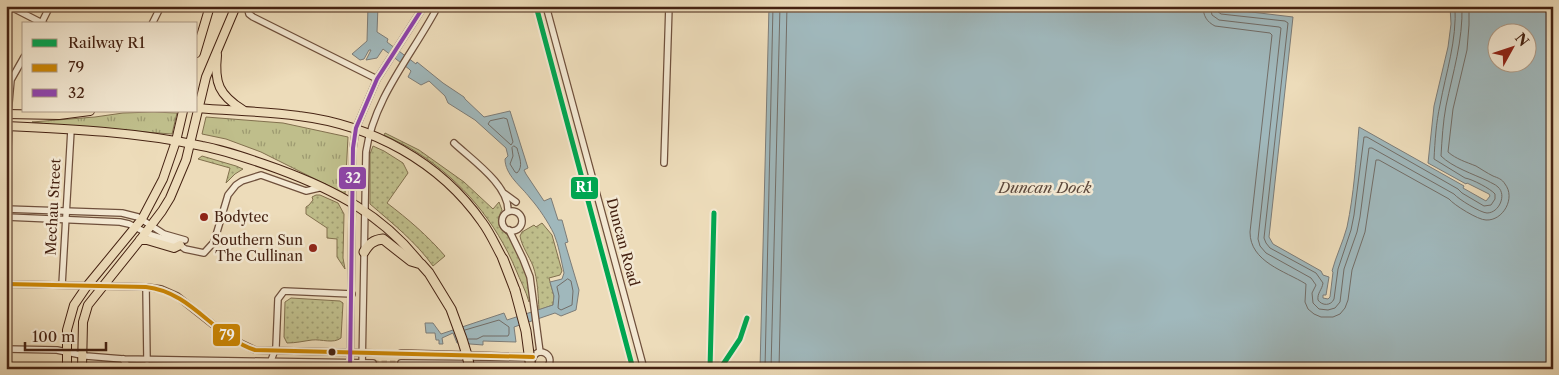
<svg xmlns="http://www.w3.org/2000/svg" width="1559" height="375" font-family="'Libre Caslon Text',serif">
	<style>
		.grass { fill: url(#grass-dots); stroke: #82704e }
		.park { fill: url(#park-tufts); stroke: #82704e }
		.water { fill: #a0b8bc; stroke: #7c7c78; fill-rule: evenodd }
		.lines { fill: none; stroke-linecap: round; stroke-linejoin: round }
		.shore { stroke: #726d67; stroke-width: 1 }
		.minor-tunnel { stroke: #cbb798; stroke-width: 5.5; stroke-dasharray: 5.5 3; stroke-linecap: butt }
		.minor-casing { stroke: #6f503c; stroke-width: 8 }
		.major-casing { stroke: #452212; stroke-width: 10 }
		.highway-casing { stroke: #452212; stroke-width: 11 }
		.minor { stroke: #f3e8d2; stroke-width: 5.5 }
		.major { stroke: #eddcba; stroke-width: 8 }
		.highway { stroke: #eddcba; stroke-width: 9 }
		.highway-bridge-casing { stroke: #452212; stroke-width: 11; stroke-linecap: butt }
		.highway-bridge { stroke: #eddcba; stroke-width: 9 }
		.bus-1-casing { stroke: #f3e8d2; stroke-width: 8 }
		.bus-2-casing { stroke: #f3e8d2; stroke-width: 8 }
		.bus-1 { stroke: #ca8504; stroke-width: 4 }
		.bus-2 { stroke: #8e44ad; stroke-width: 4 }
		.rail-1-casing { stroke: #f3e8d2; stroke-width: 9 }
		.rail-1 { stroke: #00a651; stroke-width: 5 }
		.poi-dot { fill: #8f2418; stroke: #f3e8d2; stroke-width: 2 }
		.bus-dot { fill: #452212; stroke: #f3e8d2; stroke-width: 2 }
		.labels { text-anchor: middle; stroke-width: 5; stroke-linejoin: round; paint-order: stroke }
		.street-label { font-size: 14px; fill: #452212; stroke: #f3e8d2 }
		.poi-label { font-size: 14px; fill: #452212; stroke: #f3e8d2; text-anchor: start }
		.water-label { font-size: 15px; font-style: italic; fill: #5c483c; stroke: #f3e8d2 }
		.line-badge { stroke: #f3e8d2; stroke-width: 2 }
		.badge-label { font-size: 14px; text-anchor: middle; font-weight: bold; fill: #fff }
	</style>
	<defs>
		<pattern id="grass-dots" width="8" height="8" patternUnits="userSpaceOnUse" patternTransform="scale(1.25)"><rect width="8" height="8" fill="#bfbe8b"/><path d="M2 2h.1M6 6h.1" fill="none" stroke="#9d9a70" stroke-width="1.8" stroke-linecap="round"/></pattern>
		<pattern id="park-tufts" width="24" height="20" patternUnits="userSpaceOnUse" patternTransform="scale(1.25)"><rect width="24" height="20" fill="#bfbe8b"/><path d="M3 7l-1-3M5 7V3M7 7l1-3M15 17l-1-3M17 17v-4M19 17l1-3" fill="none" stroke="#9d9a70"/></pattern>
	</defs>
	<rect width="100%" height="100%" fill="#eddcba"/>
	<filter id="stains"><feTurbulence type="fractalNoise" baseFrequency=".004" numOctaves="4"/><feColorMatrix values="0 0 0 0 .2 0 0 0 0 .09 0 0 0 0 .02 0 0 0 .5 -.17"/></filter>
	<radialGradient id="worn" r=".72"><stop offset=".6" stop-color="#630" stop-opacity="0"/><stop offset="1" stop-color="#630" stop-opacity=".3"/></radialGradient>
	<g class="grass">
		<path d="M385 133 419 150 464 182 493 209 499 202 502 210C500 214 497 219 499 225 500 230 506 233 509 237 521 254 530 278 531 299L529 302C526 291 520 280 516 270 496 222 462 181 418 153 408 146 396 141 384 135Z"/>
		<path d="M373 146 384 151 403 163 408 173 387 203C408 219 428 236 445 256L433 266C416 242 392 223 370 204V154Z"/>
		<path d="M202 156 236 166 243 169 235 174 226 183 230 168 198 159Z"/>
		<path d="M316 195H320L338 203 344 214 343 258 345 269 337 257V239L327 238V228L306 214V207L309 205 313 200 312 197Z"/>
		<path d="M542 223 552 235 562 271 560 275 549 278 554 296 553 305 539 310C538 295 538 280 533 266 529 256 522 247 520 236L522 232 534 225 536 227Z"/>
		<path d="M291 298 340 301 343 303 341 338C333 344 322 339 312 340 304 341 296 343 287 343L284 337 285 302Z"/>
	</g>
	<g class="park">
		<path d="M153 112 177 113 172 134 62 126 32 122 95 117 123 113Z"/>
		<path d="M206 117 283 123 348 137 345 194 261 152 226 139 202 134Z"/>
	</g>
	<g class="water">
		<path d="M368 6H378L377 32 388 39 387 42 416 64 417 62 443 83 464 97 465 99 484 117 510 111 528 168 524 170 526 174 544 201 551 198 558 220H562L568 242 565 243 579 290 576 310 561 316 555 313 514 327 516 342 483 341V345L457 343 453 333 442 338 443 344H439V340H436L435 333H426L425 323H433L441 334 504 313 507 320 553 305 554 296 550 282 562 279 564 273C561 260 559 246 554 234 548 222 539 208 530 198 521 186 505 175 505 159L508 156 506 148 475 120 448 103 445 96 429 81 421 85 408 77 411 71 409 69 383 49 377 58 366 60 371 50H369L364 59 360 60 352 54 367 41Z"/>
		<path d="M769 6H1201L1293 17 1269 237 1273 244 1321 271 1323 275 1329 277 1326 295H1323V298L1328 299 1330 297 1333 272 1332 271C1336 256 1343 242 1347 227 1354 194 1356 160 1359 127L1464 186 1463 188 1486 201 1490 196 1489 194 1467 183 1466 184 1428 163 1434 106 1448 47 1451 24 1450 6H1553V369H760ZM1526 32V62H1496V32Z"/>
	</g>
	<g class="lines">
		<g class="shore">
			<path d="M1203 6C1203 16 1207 22 1215 26L1270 33 1272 35 1250 232C1250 262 1285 271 1306 284L1305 302 1308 309 1314 314 1321 317H1333L1340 314 1345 308 1348 300 1352 270 1365 232 1376 160H1379L1449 199C1454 205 1478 220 1486 220 1503 221 1516 198 1505 184 1502 179 1498 178 1493 176 1487 173 1481 169 1476 166 1466 162 1456 159 1448 152L1453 109 1467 50 1469 25V6"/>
			<path d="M1210 6 1212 15 1219 20 1279 27 1281 28 1258 239 1260 246 1266 253 1311 278 1316 285 1312 293 1313 303 1319 309 1328 310 1335 308 1340 302 1344 269 1357 232 1360 217 1369 148H1372L1454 194C1458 199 1481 213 1487 213 1499 213 1507 195 1498 187 1495 184 1491 183 1488 181 1473 174 1452 167 1441 156 1442 139 1443 122 1446 106 1453 72 1463 41 1462 6"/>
			<path d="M1216 6 1217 11 1221 14 1285 21 1288 23 1264 238 1266 243 1270 248 1316 273 1323 283C1322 290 1317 293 1318 300 1322 306 1331 306 1334 299L1338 269 1351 230 1354 215 1364 137H1367L1458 189 1462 193 1484 206 1491 205 1495 199V194C1491 189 1472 179 1465 178L1434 159C1435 141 1436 123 1440 105 1446 72 1457 41 1455 6"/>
			<path d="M504 118 507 119 513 142 511 145 488 124 490 121Z"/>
			<path d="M514 146 517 148C519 157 524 166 517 173L515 172 510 164 513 156 512 148Z"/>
			<path d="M568 279 571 281 573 291 572 305 561 310 558 308 559 296 557 287Z"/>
			<path d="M465 330 499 320 509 327V334L508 336H483L477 339H468"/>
			<path d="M765 369 773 6"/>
			<path d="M771 369 780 6"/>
			<path d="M779 369 787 6"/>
		</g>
		<g class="minor-tunnel">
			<path d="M373 353H401"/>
			<path d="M373 363H401"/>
		</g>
		<defs>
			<g id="minor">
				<path d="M9 6 44 24"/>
				<path d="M247 6 249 14 253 17 377 79"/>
				<path d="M546 6 644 369"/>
				<path d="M41 24 50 6"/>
				<path d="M152 24 161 6"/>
				<path d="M8 114 11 80 24 57"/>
				<path d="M454 143C472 160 509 185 508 211"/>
				<path d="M664 163 669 6"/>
				<path d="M6 187 9 126"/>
				<path d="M505 194 516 202"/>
				<path d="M6 209 122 213 138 217 164 234 185 240"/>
				<circle cx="512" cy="221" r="10"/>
				<path d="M6 217 120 222 129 224 151 235 177 243 185 249 204 253 214 242 228 195 236 185 242 181 261 175 306 191 323 187"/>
				<path d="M509 230 523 259 530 277 540 352"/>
				<path d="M6 284 146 287 161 289 177 296 230 338 255 350 373 353"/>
				<path d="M62 285 71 130"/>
				<path d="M146 287 147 360"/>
				<path d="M6 349 57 350 86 356 123 359 373 363"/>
				<path d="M401 353 531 357"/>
				<path d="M123 359 129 369"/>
				<path d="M532 361C536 342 560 357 545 369"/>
				<path d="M401 363 525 364 536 368"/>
				<path d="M268 369 276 347 278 299 284 291 352 294"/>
				<path d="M350 369 353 148 356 128 377 79 424 6"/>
				<path d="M362 369 366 152C374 97 413 54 438 6"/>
			</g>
			<g id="major">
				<path d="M196 53 210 6"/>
				<path d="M217 55C214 83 219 95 243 110"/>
				<path d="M196 108C230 111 265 111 299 116 372 125 440 162 482 222 491 234 496 247 503 259"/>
				<path d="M6 114 59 115 90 111"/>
				<path d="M6 126C72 129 138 132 202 146 228 151 253 160 278 169 335 190 383 215 421 264"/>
				<path d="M140 240H147L174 248 180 245"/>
				<path d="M67 369V330L74 305 87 286 142 219 163 179 176 141 183 111"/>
				<path d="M82 369 83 322 88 305 140 240 162 211 170 198 186 160 206 77 236 6"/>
			</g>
			<g id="highway">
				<path d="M364 252C369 244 373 240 383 239L411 261 421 264 429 273 451 309 462 339 467 355"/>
				<path d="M503 259 515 290"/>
			</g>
		</defs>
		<use href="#minor" class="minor-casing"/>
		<use href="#major" class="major-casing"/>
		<use href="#highway" class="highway-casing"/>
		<use href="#minor" class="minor"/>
		<use href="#major" class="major"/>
		<use href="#highway" class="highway"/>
		<defs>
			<g id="highway-bridge">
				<path d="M515 290 526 331 531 369"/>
				<path d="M467 355 470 369"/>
			</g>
		</defs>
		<use href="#highway-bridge" class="highway-bridge-casing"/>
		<use href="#highway-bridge" class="highway-bridge"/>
		<defs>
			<path id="bus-1" d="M6 284 146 287C192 292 213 336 255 350L533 357"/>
			<path id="bus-2" d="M350 369 353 148 356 128 377 79 424 6"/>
		</defs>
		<use href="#bus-1" class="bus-1-casing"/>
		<use href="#bus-2" class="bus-2-casing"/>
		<use href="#bus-1" class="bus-1"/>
		<use href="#bus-2" class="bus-2"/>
		<defs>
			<g id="rail-1">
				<path d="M536 6 633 369"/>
				<path d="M710 369 714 213"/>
				<path d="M720 369 740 339 747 318"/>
			</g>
		</defs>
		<use href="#rail-1" class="rail-1-casing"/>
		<use href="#rail-1" class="rail-1"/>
	</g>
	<g class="poi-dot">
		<circle cx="204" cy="217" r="5"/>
		<circle cx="313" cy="248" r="5"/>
	</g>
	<circle class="bus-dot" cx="332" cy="352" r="4.5"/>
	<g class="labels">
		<g class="street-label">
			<text transform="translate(53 207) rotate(-87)" y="5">Mechau Street</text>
			<text transform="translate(623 242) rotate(75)" y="5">Duncan Road</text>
		</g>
		<g class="poi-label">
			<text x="214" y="222">Bodytec</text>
			<text x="303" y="245" text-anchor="end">Southern Sun<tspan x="303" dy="16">The Cullinan</tspan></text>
		</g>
		<g class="water-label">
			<text x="1045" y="193">Duncan Dock</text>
		</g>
	</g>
	<g class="line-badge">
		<rect x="338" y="166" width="29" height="24" rx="5" fill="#8e44ad"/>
		<rect x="570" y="176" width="29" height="24" rx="5" fill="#00a651"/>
		<rect x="212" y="323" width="29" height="24" rx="5" fill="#ca8504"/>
	</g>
	<g class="badge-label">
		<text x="353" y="183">32</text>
		<text x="584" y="192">R1</text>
		<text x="227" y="340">79</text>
	</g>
	<rect width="1559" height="375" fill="none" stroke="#eddcba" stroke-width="25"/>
	<rect x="8" y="8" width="1544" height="360" fill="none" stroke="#452212" stroke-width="2.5"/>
	<rect x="12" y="12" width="1534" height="350" fill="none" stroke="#452212"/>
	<rect x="22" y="22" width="175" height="90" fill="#f3e8d2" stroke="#ad9985"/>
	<rect x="32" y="39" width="25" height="8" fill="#00a651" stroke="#ad9985"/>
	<text x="68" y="48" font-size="15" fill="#452212">Railway R1</text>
	<rect x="32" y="64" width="25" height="8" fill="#ca8504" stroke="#ad9985"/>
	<text x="68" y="72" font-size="15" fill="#452212">79</text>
	<rect x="32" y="89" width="25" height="8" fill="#8e44ad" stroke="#ad9985"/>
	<text x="68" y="98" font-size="15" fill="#452212">32</text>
	<g transform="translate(1512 48) rotate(50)"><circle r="24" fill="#f3e8d2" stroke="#ad9985"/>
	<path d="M0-4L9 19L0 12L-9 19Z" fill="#8f2418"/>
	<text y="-8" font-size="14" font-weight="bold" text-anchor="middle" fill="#452212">N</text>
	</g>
	<path d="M25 342v8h81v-8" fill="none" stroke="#452212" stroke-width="2.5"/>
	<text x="32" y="342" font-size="15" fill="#452212" stroke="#f3e8d2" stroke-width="4" paint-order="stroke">100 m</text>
	<rect width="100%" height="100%" filter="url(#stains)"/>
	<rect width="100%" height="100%" fill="url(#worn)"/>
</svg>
